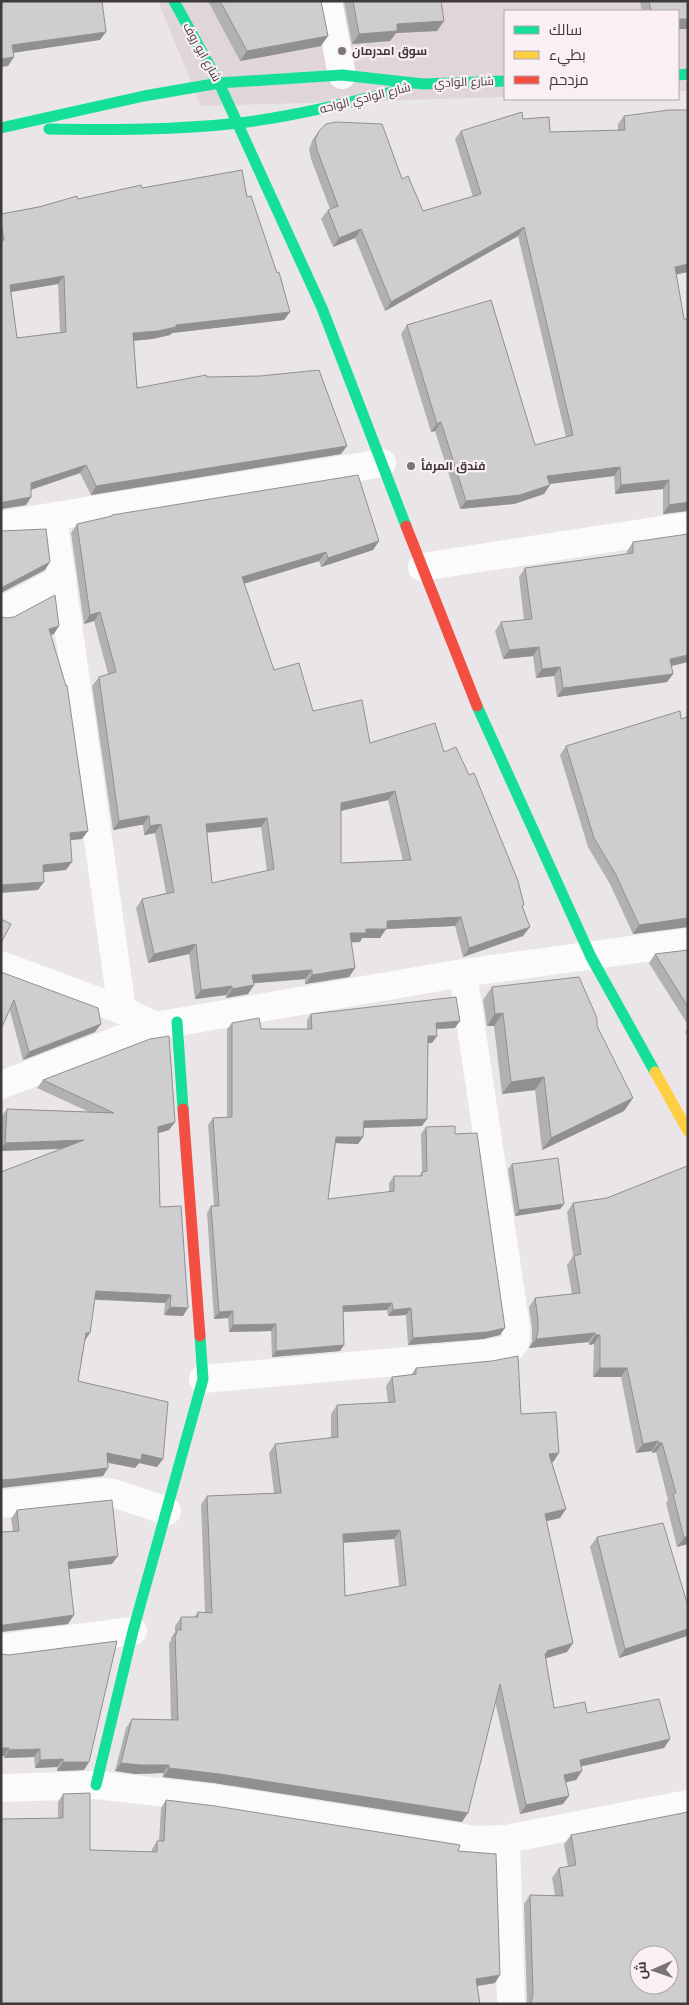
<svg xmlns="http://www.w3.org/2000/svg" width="689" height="2005" font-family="Quicksand,Cairo,sans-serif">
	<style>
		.built { fill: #e1d5dc }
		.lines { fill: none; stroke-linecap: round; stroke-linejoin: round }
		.street { stroke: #fcfbfc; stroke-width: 28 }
		.fast { stroke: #16e098; stroke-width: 11 }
		.slow { stroke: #ffcf43; stroke-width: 11 }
		.jam { stroke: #f24e42; stroke-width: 11 }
		.wall { fill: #b1b1b3; fill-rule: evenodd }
		.shaded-wall { fill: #909092 }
		.building { fill: #ceced0; stroke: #909092; fill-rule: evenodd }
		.poi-dot { fill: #7a7578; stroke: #faeff5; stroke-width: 2 }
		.labels { text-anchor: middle; stroke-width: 4.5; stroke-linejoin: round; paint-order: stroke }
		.poi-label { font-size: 12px; font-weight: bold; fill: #3e393c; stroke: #faeff5; text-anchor: start }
		.street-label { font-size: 12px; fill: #3e393c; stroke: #faeff5 }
	</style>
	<rect width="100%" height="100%" fill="#eae5e8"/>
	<path class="built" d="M158 1H688V91H678V11H505V97L201 106Z"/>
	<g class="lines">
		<g class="street">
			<path d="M328 1 342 75"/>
			<path d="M53 518 122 1010"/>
			<path d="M1 525 382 463"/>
			<path d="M422 567 688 526"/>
			<path d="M1 611 62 579"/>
			<path d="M1 965 122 1010 155 1026 463 973 688 942"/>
			<path d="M1 1085 155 1026"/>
			<path d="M203 1379 485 1354 510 1349 516 1341V1328L463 973"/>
			<path d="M1 1504 104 1492 113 1493 167 1511"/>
			<path d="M1 1648 133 1631"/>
			<path d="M1 1788 96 1785 212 1798 476 1840 506 1839 688 1804"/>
			<path d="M506 1839 511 2004"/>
		</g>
		<g class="fast">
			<path d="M174 1 219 83 322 308 406 526"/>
			<path d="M678 75 688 74"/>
			<path d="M1 128 144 96 219 83 342 75 423 84 505 81"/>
			<path d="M49 129C112 130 176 130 239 123 296 116 352 102 407 88"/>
			<path d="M477 706 591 957 655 1072"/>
			<path d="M177 1022 183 1109"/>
			<path d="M96 1785 133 1631 203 1379 200 1336"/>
		</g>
		<path class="slow" d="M655 1072 688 1131"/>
		<g class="jam">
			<path d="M406 526 477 706"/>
			<path d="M183 1109 200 1336"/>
		</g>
	</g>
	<g class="wall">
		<path d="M208 1H321V46L240 61Z"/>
		<path d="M344 1H441L444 21 437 31 396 33 390 41 352 44Z"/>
		<path d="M640 1H688L678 11H642Z"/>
		<path d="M624 116 688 272 676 274 686 511 663 514V489L615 494 614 476 549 484 550 485 544 494 514 504 460 509 435 431 431 432 401 334 407 325 535 445 566 437 518 236 385 311 355 238 333 247 321 219 328 210 330 209 311 159 309 149 313 139 319 131 402 179 423 211 473 197 455 139 461 131 523 119 550 132 618 130V124Z"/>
		<path d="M142 188 247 197 290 312 284 320 172 333 170 335 152 339 134 341 137 388 207 377 341 454 91 495 80 473 31 489V497L26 505 1 509V214L78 199ZM58 284 60 332 17 338 11 292Z"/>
		<path d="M112 515 379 541 373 550 321 567 319 561 244 584 274 670 313 711 370 743 444 752 523 907V936L463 957 455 926 386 929 380 938H362L360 942H351L355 968 349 977 305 984V979L254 983V985L248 994 226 998V995L195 999 189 954 148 963 136 908 142 899 166 893 155 833 144 835 143 825H140L113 830 92 686 99 677 108 674 94 621 84 624 71 533 77 524 110 517ZM388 800 403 861 341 863V811ZM261 827 267 871 212 883 207 833Z"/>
		<path d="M633 542 671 666 673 674 667 682 557 697 554 676 536 678 533 656 503 659 495 631 501 622 524 620 519 577 525 568 627 554V551Z"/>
		<path d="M688 717V927L633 934 610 884 588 847 560 755 566 746Z"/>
		<path d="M688 950V1025L649 963 655 954Z"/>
		<path d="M1 972 95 1032 23 1060 10 1011Z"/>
		<path d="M492 987 597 1026 633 1098 624 1111 542 1150 535 1090 502 1094 494 1026H487L483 1000Z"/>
		<path d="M311 1014 455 1028 436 1029 437 1036 432 1043H428L422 1126 363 1128V1137L358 1144 336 1143 328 1199 389 1192V1183L394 1176H419L422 1172 421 1134 426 1127 455 1134 500 1335 483 1339 408 1345 406 1315 388 1316 387 1310 343 1312 344 1345 340 1351 272 1357 271 1331 229 1332 228 1318 214 1319 207 1213 211 1206H214L208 1125 213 1118 227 1117V1029L232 1023 261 1029H307V1020Z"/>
		<path d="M688 1029V1037L685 1032Z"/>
		<path d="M43 1080 175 1122 169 1130 158 1133 160 1207 183 1316 164 1315 165 1303 95 1300 85 1341 78 1381 163 1459 157 1467 139 1463 135 1468 108 1463 103 1476 1 1488V1172L61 1149 1 1151V1117L7 1109 89 1112 37 1088Z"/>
		<path d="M512 1164 564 1204 560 1209 515 1216 508 1169Z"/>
		<path d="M688 1167V1544L677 1547 666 1503 668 1500 656 1452 652 1453V1451L636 1453 621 1377H593L594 1344 589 1345 588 1342 529 1348 532 1341V1328L529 1307 535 1298 572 1294 567 1265 573 1256 567 1212 573 1203 607 1198Z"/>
		<path d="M416 1368 521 1414 559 1453 553 1462H552L566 1509 560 1518 546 1521 573 1643 567 1652 545 1658 554 1708 587 1713 670 1739 664 1748 581 1766 576 1780 566 1782 563 1804 520 1814 495 1701 462 1822 214 1783 163 1777V1773L135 1774 115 1771 126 1728 132 1719 171 1720 169 1643 171 1641V1638L175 1632V1626L181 1617H194L198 1612H205L201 1504 207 1496 274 1493 269 1453 275 1444 331 1438V1414L337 1405 388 1403 386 1386 392 1377 411 1375ZM394 1539 399 1586 345 1596 343 1543Z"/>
		<path d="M17 1510 112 1564 68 1569V1624L1 1632V1532L13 1531 11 1519Z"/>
		<path d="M597 1537 687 1636 619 1658 590 1547Z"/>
		<path d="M1 1654 84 1770 57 1771V1767L35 1768 34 1757 4 1758Z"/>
		<path d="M63 1794 90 1850 152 1852V1849L157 1841H159L161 1808 166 1800 458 1851 495 1983 477 1986 1 2004 58 1818V1802Z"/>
		<path d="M571 1835 688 2004H527L524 1904 530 1895H555L552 1878 559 1868 568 1867 564 1844Z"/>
	</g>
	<g class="shaded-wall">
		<rect x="678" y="19" width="10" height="10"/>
		<path d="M444 21 437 31 396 33 390 41 352 44 359 34 397 24Z"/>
		<path d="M106 32 100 40 6 54 12 45Z"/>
		<path d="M328 36 321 46 240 61 247 51Z"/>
		<path d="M14 57 8 66 1 67V59Z"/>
		<path d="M524 227 518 236 385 311 391 302Z"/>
		<path d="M361 229 355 238 333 247 339 238Z"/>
		<path d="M688 264V272L669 276 675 267Z"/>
		<path d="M64 276 58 284 5 293 10 285Z"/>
		<path d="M290 312 284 320 172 333 170 335 152 339 128 341 133 333 176 325Z"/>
		<path d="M441 422 435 431 431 432 437 424Z"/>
		<path d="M347 446 341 454 91 495 96 486Z"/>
		<path d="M86 465 80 473 25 492 31 483Z"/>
		<path d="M620 467 614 476 541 485 547 476Z"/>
		<path d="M669 480 663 489 615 494 621 485Z"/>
		<path d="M550 485 544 494 514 504 460 509 466 501Z"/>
		<path d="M31 497 26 505 1 509V503L4 502Z"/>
		<path d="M688 502V511L663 514 669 505Z"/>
		<path d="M379 541 373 550 321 567 328 558Z"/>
		<path d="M326 552 319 561 236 586 242 577Z"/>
		<path d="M50 562 45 570 1 593V588Z"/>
		<path d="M100 612 94 621 84 624 90 615Z"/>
		<path d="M59 626 54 634 44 637 49 629Z"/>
		<path d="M539 647 533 656 503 659 509 650Z"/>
		<path d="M688 655V662L664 668 670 659Z"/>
		<path d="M560 667 554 676 536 678 542 669Z"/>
		<path d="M673 674 667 682 557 697 563 688Z"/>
		<path d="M395 791 388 800 335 812 341 803Z"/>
		<path d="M146 816H149L143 825H140L113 830 119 821Z"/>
		<path d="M267 818 261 827 200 833 206 824Z"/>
		<path d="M161 824 155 833 144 835 150 826Z"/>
		<path d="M88 831 82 839 64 841 70 833Z"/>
		<path d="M72 862 66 870 37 873 43 865Z"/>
		<path d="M44 882 38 890 1 893V885Z"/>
		<path d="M461 917 455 926 386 929 380 938H362L360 942 344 943 350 933 366 929 387 921Z"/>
		<path d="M688 918V927L633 934 639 925Z"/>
		<path d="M530 927 523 936 463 957 469 948Z"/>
		<path d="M196 944 189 954 148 963 154 954Z"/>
		<path d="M355 968 349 977 305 984 312 975Z"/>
		<path d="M312 970 305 979 245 984 252 975Z"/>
		<path d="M254 985 248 994 226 998 232 989Z"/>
		<path d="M232 986 226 995 195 999 201 990Z"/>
		<path d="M503 1013 494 1026H487L495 1014Z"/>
		<path d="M460 1021 455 1028 431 1029 436 1023Z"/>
		<path d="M101 1024 95 1032 23 1060 29 1052Z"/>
		<path d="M428 1036H437L432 1043H424Z"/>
		<path d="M544 1077 535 1090 502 1094 511 1082Z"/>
		<path d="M633 1098 624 1111 542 1150 551 1138Z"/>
		<path d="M427 1119 422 1126 359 1128 364 1121Z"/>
		<path d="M175 1122 169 1130 152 1135 158 1127Z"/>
		<path d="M336 1137H363L358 1144 332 1143Z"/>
		<path d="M84 1140 78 1148 1 1151V1149L5 1143Z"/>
		<path d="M564 1204 560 1209 515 1216 519 1210Z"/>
		<path d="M96 1291 171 1295 165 1303 90 1299Z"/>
		<path d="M392 1303 387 1310 338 1312 343 1306Z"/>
		<path d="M170 1307 188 1308 183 1316 164 1315Z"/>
		<path d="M411 1308 406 1315 388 1316 393 1310Z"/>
		<path d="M233 1311 228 1318 214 1319 219 1312Z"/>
		<path d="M276 1324 271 1331 229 1332 233 1325Z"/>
		<path d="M505 1328 500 1335 483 1339 408 1345 413 1338Z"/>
		<path d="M86 1333H90L84 1342Z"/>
		<path d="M595 1333 588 1342 529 1348 536 1339Z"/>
		<path d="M595 1335H600L594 1344 589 1345Z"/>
		<path d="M344 1345 340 1351 272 1357 276 1351Z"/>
		<path d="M600 1368H627L621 1377H593Z"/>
		<path d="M658 1441 652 1451 636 1453 643 1444Z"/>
		<path d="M659 1443H662L656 1452 652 1453Z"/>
		<path d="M107 1453 142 1454 163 1459 157 1467 139 1463 135 1468 101 1461Z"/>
		<path d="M559 1453 553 1462H543L549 1454Z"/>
		<path d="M108 1468 103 1476 1 1488V1480Z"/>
		<path d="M566 1509 560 1518 539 1523 545 1514Z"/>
		<path d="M400 1530 394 1539 337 1543 343 1534Z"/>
		<path d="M688 1536V1544L677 1547 684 1538Z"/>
		<path d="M118 1556 112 1564 62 1570 68 1562Z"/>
		<path d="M74 1615 68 1624 1 1632V1626L4 1625Z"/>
		<path d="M688 1629 687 1636 619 1658 625 1649Z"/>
		<path d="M573 1643 567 1652 544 1659 541 1662 547 1651Z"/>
		<path d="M670 1739 664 1748 574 1768 580 1760Z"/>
		<path d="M1 1748H9L4 1756H1Z"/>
		<path d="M40 1749 34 1757 4 1758 9 1750Z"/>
		<path d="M63 1759 57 1767 35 1768 40 1760Z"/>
		<path d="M63 1762H89L84 1770 57 1771Z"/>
		<path d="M121 1763 169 1765 163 1773 135 1774 115 1771Z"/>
		<path d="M169 1768 220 1774 468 1813 462 1822 214 1783 163 1777Z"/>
		<path d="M582 1771 576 1780 558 1784 564 1775Z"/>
		<path d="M569 1796 563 1804 520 1814 526 1805Z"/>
		<path d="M500 1975 495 1983 471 1987 476 1979Z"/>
	</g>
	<g class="building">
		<path d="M1 1H102L106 32 12 45 14 57 1 59Z"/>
		<path d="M220 1H321L328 36 247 51Z"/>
		<path d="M353 1H441L444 21 397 24V31L359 34Z"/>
		<path d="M649 1H688V19H678V11H651Z"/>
		<path d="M669 110H688V264L675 267 684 319H688V502L669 505V480L621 485 620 467 547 476 550 485 520 495 466 501 441 422 437 424 407 325 491 300 535 445 573 435 524 227 391 302 361 229 339 238 328 210 338 206 317 150 315 140 319 131 326 124 336 122 382 124 402 179 408 176 423 211 481 194 461 131 522 112 523 119 549 117 550 132 625 130 624 116Z"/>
		<path d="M242 170 247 197 251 196 277 273 279 272 290 312 176 325V327L158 331 133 333 137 388 206 375 207 377 260 376 319 370 347 446 96 486 86 465 31 483V497L4 502 1 503V241L4 240 1 222V214L39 207 77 196 78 199 141 185 142 188ZM64 276 66 332 17 338 10 285Z"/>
		<path d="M358 475 379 541 328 558 326 552 242 577 274 670 299 663 313 711 362 700 370 743 435 723 444 752 456 747 469 775 474 773 518 881 524 905 522 906 530 927 469 948 461 917 387 921V929H366V933H350L355 968 312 975V970L252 975 254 985 232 989V986L201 990 196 944 154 954 142 899 174 892 161 824 150 826 149 816H146L119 821 99 677 116 672 100 612 90 615 77 524 112 516V515ZM395 791 411 860 341 863V803ZM267 818 274 869 212 883 206 824Z"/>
		<path d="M46 529 50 562 1 588V531Z"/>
		<path d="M688 534V655L670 659 673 674 563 688 560 667 542 669 539 647 509 650 501 622 532 619 525 568 633 553V542Z"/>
		<path d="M55 595 59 626 49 629 66 686 67 685 88 831 70 833 72 862 43 865 44 882 1 885V617L7 618 14 617Z"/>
		<path d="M680 711 681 719 688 717V918L639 925 616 875 594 838 566 746Z"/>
		<path d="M1 919 11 924 1 943Z"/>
		<path d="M688 950V1007L655 954Z"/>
		<path d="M1 972 98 1008 101 1024 29 1052 14 1000 1 1029Z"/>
		<path d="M579 977 597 1018V1026L633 1098 551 1138 544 1077 511 1082 503 1013 495 1014 492 987Z"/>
		<path d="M456 997 460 1021 436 1023 437 1036H428L427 1119 364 1121 363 1137H336L328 1199 394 1191V1176H422V1172L427 1171 426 1127 455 1126V1134L477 1133 505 1328 487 1332 413 1338 411 1308 393 1310 392 1303 343 1306 344 1345 276 1351V1324L233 1325V1311L219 1312 211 1206H219L213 1118 232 1117V1023L259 1018 261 1029H312L311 1014Z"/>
		<path d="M169 1036 175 1122 158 1127 160 1207 181 1206 188 1308 170 1307 171 1295 96 1291 90 1333H86L78 1381 168 1402 163 1459 142 1454 141 1460 107 1453 108 1468 14 1479 1 1480V1172L84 1140 5 1143 7 1109 114 1113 43 1080 150 1039Z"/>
		<path d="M558 1158 564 1204 519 1210 512 1164Z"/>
		<path d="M687 1166 688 1536 684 1538 673 1494 676 1493 662 1443H659L658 1441 643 1444 627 1368H600V1335H595V1333L536 1339 538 1332V1319L535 1298 580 1293 574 1256 581 1254 573 1203 607 1198Z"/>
		<path d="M518 1356 521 1414 556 1412 559 1453 549 1454 566 1509 545 1514 573 1643 547 1651V1653L545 1654 554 1708 585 1702 587 1713 659 1699 670 1739 580 1760 582 1771 564 1775 569 1796 526 1805 500 1684 468 1813 220 1774 169 1768V1765H141L121 1763 132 1719 178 1720 175 1635H176L177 1630H181V1617H198V1612L212 1613 207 1496 281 1493 275 1444 338 1437 337 1405 395 1402 392 1377 416 1374V1368L492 1361ZM400 1530 406 1585 345 1596 343 1534Z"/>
		<path d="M112 1500 118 1556 68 1562 74 1615 4 1625 1 1626V1532L19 1531 17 1510Z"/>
		<path d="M663 1523 688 1606V1629L625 1649 597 1537Z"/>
		<path d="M117 1641 89 1762H63V1759L40 1760V1749L9 1750V1748H1V1654L9 1655Z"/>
		<path d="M90 1793V1850L157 1852V1841H164L166 1800 215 1806 460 1845 458 1851 496 1854 500 1975 476 1979 480 2004H1V1819L63 1818V1794Z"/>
		<path d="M688 1812V2004H530L531 2003 533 1994 530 1895 563 1896 559 1868 576 1865 571 1835ZM639 1955H669V1985H639Z"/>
	</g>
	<g class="poi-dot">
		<circle cx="342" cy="51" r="5"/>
		<circle cx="411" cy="466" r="5"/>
	</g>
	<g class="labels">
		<g class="poi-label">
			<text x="352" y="55">سوق امدرمان</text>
			<text x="421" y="470">فندق المرفأ</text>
		</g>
		<g class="street-label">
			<text transform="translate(202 52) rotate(61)" y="4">شارع ابو روف</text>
			<text transform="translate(464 82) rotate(-2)" y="4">شارع الوادي</text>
			<text transform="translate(365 98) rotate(-14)" y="4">شارع الوادي الواحه</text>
		</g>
	</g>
	<rect width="689" height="2005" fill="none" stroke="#3e393c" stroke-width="5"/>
	<rect x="504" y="10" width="175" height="90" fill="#faeff5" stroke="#afa6ab"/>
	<rect x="514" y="26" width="25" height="8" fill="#16e098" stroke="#afa6ab"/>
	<text x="549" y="35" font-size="15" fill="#3e393c">سالك</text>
	<rect x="514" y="51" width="25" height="8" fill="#ffcf43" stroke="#afa6ab"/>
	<text x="549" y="60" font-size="15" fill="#3e393c">بطيء</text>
	<rect x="514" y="76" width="25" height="8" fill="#f24e42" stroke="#afa6ab"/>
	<text x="549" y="85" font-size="15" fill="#3e393c">مزدحم</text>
	<g transform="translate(654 1970) rotate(268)"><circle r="24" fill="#faeff5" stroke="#afa6ab"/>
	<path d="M0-4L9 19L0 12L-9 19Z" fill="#7a7578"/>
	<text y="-8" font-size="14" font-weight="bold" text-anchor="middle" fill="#3e393c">ش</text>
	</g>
</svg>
